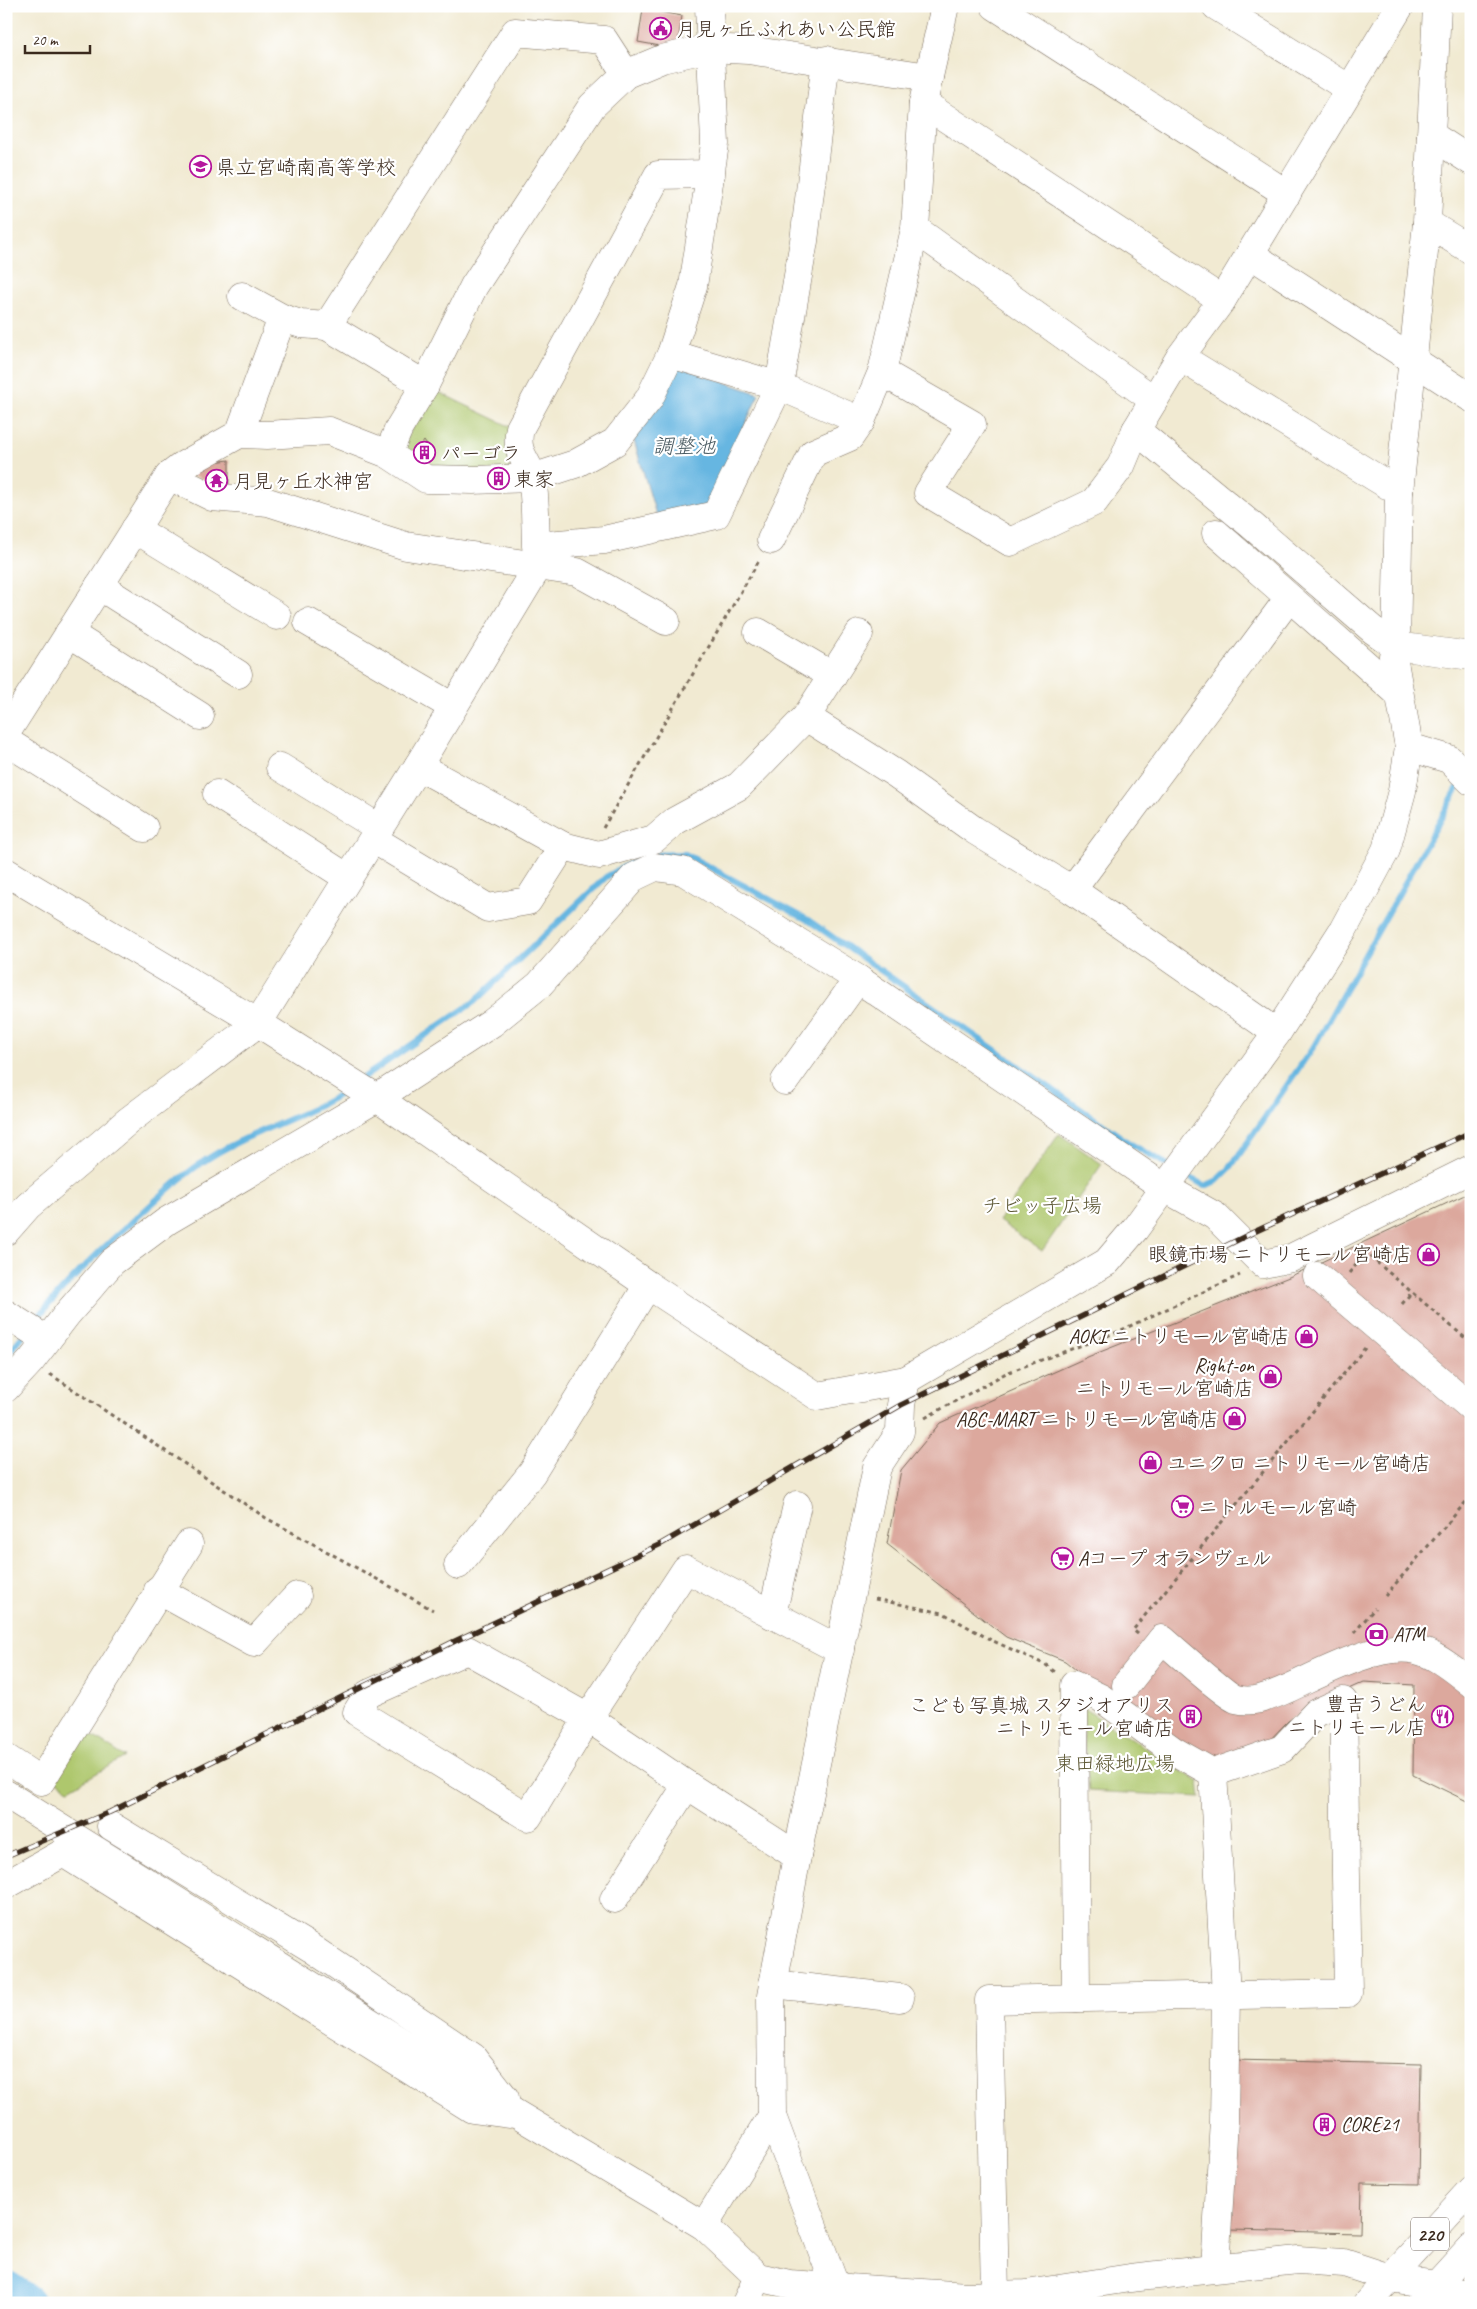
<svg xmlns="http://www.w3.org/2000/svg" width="1477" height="2309" font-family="Caveat,'Klee One',sans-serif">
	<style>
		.green { fill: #aec76d; stroke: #747846 }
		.water { fill: #66b6e1; stroke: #507080 }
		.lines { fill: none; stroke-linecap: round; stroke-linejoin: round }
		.stream { stroke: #66b6e1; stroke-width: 6 }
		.river { stroke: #66b6e1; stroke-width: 39 }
		.building { fill: #dca89d }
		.minor-casing { stroke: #7b6d5d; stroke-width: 29 }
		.major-casing { stroke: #7b6d5d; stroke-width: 29 }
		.highway-casing { stroke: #7b6d5d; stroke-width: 29 }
		.path { stroke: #7b6d5d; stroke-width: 3; stroke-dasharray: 4 4; stroke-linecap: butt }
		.minor { stroke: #fff; stroke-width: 28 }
		.major { stroke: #fff; stroke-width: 28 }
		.highway { stroke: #fff; stroke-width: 28 }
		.rail-casing { stroke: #3b2a1e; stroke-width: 5.5 }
		.rail { stroke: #fff; stroke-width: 4; stroke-dasharray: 11; stroke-linecap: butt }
		.labels { text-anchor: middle; stroke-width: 4.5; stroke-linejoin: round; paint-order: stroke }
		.shield { fill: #fff; stroke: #766a62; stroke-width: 1 }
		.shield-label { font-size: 19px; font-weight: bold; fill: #3b2a1e }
		.poi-label { font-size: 20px; fill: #3b2a1e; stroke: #fff; text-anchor: start }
		.park-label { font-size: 20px; fill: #5e5936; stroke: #fff }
		.water-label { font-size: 21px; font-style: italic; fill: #4a5b62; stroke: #fff }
	</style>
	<rect width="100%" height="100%" fill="#fff"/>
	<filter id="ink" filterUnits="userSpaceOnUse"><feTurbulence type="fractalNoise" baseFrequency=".02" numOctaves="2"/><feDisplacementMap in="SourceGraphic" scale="10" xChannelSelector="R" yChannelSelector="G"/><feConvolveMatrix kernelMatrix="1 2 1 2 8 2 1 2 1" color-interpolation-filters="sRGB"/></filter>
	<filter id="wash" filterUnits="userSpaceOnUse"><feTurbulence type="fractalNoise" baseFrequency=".0096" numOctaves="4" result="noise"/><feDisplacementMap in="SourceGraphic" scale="20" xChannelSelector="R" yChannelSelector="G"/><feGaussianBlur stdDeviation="1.12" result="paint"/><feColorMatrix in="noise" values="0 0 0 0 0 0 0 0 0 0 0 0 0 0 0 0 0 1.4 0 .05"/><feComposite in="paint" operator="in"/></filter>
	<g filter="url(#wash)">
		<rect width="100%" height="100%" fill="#f1ead2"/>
		<g class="green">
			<path d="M432 389 513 428V477L421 472 397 457Z"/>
			<path d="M1059 1134 1102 1164 1042 1251 999 1221Z"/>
			<path d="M1080 1706 1199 1782 1201 1797 1089 1791Z"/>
			<path d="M82 1729 125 1757 69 1789 52 1777Z"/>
		</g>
		<path class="water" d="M678 366 759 394 709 505 657 518 632 434Z"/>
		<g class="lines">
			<g class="stream">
				<path d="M360 1080 474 1002 606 877 646 855 685 854 808 920 1131 1144 1173 1168"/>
				<path d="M1184 1174 1205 1186 1218 1180 1230 1168 1314 1046 1460 784"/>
				<path d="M33 1323C66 1283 104 1246 143 1212 169 1188 196 1163 228 1147 267 1126 311 1114 348 1089"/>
				<path d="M6 1356 25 1333"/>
			</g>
			<path class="river" d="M6 2290 25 2303"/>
		</g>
		<g id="blocks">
			<g class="building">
				<path d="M643 9 682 16 677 49 638 42Z"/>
				<path d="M424 441 434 455 420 465 417 451Z"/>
				<path d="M229 460V489L190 474 215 462Z"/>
				<path d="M1471 1192V1803L1413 1775 1414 1685 1364 1682 1311 1706 1288 1721 1262 1748 1219 1758 1198 1754 1114 1701 1065 1661 1006 1637 887 1544 901 1470 940 1423 1090 1356 1289 1277Z"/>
				<path d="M1231 2060 1421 2064 1419 2184 1361 2183 1360 2233 1229 2230Z"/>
			</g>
		</g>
	</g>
	<g filter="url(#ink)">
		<use href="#blocks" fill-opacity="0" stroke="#7b6d5d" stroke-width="1"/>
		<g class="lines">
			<defs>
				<g id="minor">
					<path d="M995 6 1287 194"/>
					<path d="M1216 6 1348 88"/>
					<path d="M923 103 1222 300"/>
					<path d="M1431 135 1471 161"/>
					<path d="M711 174 658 175 520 428C514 456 528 457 532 479 536 501 535 524 536 546L604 540 716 515 779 386 804 241 826 60"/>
					<path d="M1427 223 1471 250"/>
					<path d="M915 229 1154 400"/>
					<path d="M1250 254 1471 398"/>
					<path d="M242 296 282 318"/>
					<path d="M327 326 425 385"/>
					<path d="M671 354 779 386 861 421"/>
					<path d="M1180 357 1399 492"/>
					<path d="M882 372 972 424 928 493 1010 542 1094 502 1121 466 1136 430 1180 357 1222 300 1400 6"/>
					<path d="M1136 430 1250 524 1373 630 1396 646 1471 656"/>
					<path d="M239 434 282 318 301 324 327 326 515 32 604 40 626 74"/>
					<path d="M388 454 399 428 425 385 474 286 592 106 626 74 662 59 709 48 748 50 929 77"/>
					<path d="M169 476 212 497 268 502 406 546 577 572 666 621"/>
					<path d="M135 529 277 616"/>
					<path d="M1216 533 1398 693"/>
					<path d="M771 540 813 453 850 437 861 421 882 372 915 229 923 103 945 6"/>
					<path d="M99 586 238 674"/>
					<path d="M308 622 453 707"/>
					<path d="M758 632 833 676"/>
					<path d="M69 633 200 716"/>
					<path d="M806 717 896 774 974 830 1072 890 1277 1033"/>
					<path d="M6 733 169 476 182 466 239 434 267 435 329 431 388 454 426 479 473 480 532 478 575 464 615 442 649 399 671 354 693 286 715 144 709 6"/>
					<path d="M6 741 144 828"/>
					<path d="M1409 747 1449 759 1471 781"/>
					<path d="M418 766 563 846 599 855 654 839 675 821 739 786 806 717 859 634"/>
					<path d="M280 767 379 828"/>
					<path d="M217 794 348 878"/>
					<path d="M373 839 488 908 528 901 563 846"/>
					<path d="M6 872 258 1023 377 1098 648 1285 817 1396 906 1380 1107 1262 1135 1229 1277 1033 1343 930 1386 850 1402 791 1409 747 1393 656 1396 646 1399 492 1427 223 1437 6"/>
					<path d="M1072 890 1289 598"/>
					<path d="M785 1081 858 979"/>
					<path d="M6 1231 28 1206 128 1121 258 1023 418 766 539 565"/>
					<path d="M1317 1276 1471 1407"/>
					<path d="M6 1314 47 1340"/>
					<path d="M6 1388 31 1361 68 1313 112 1262 167 1221 377 1098 492 1023 539 985 634 877 655 867 683 871 858 979 1165 1188 1215 1216 1263 1264 1291 1258 1471 1169"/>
					<path d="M458 1565 532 1473 648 1285"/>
					<path d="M158 1590 254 1643 297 1596"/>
					<path d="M772 1615 797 1505"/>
					<path d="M1126 1685 1162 1639C1174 1649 1226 1696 1236 1699 1254 1704 1270 1696 1287 1689 1320 1674 1379 1641 1416 1650 1436 1654 1455 1671 1471 1683"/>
					<path d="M6 1758 41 1781 189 1544"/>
					<path d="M6 1794 518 2115 704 2226 758 2277 789 2284 967 2296 1026 2294 1130 2278 1298 2260 1344 2263 1390 2278"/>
					<path d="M111 1826 311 1948 473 2057 505 2098"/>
					<path d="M797 1856 687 1785 588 1718 467 1650 368 1694 357 1712 528 1817 588 1718 686 1569 840 1650"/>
					<path d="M6 1885 63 1853 472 2109 509 2114"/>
					<path d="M614 1899 687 1785"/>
					<path d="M773 1984 900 1998"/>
					<path d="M1076 1998 1074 1685 1101 1698 1174 1751 1213 1773 1226 1994 1224 2121 1215 2268"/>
					<path d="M704 2226 772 2116"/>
					<path d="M836 2288 772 2116 771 1996 797 1856 877 1467 900 1432 901 1405 906 1380"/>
					<path d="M995 2295 989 2000 1348 1993 1343 1701 1316 1713 1282 1749 1213 1773"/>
					<path d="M746 2303 758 2277"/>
				</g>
				<path id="major" d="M1390 2278 1436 2285 1471 2296"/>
				<g id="highway">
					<path d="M1367 2303 1471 2190"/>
					<path d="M1420 2303 1471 2247"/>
				</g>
			</defs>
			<use href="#minor" class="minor-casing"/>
			<use href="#major" class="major-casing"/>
			<use href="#highway" class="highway-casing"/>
			<g class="path">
				<path d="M603 828 760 559"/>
				<path d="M1349 1273 1366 1253 1471 1343"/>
				<path d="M1402 1304 1412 1292"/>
				<path d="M50 1374 266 1518 433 1610"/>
				<path d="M925 1418 1006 1373 1115 1333 1240 1275"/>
				<path d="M1385 1596 1471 1496"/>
				<path d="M875 1599 943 1613 991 1640 1046 1665 1055 1672"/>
				<path d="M1354 1633 1375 1608"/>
				<path d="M1138 1634 1133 1630 1365 1348"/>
			</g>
			<use href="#minor" class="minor"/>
			<use href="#major" class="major"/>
			<use href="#highway" class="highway"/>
			<defs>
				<path id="rail" d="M6 1856 110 1812 453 1642 661 1544 901 1405 1254 1232 1471 1132"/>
			</defs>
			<use href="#rail" class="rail-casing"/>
			<use href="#rail" class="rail"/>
		</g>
	</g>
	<defs>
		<symbol id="civic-ring" viewBox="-11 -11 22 22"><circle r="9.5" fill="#fff" stroke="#b5179e" stroke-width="1.5"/><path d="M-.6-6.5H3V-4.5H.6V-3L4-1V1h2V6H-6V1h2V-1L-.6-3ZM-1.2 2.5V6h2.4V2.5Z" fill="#b5179e"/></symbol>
		<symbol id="school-ring" viewBox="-11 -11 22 22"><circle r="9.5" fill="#fff" stroke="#b5179e" stroke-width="1.5"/><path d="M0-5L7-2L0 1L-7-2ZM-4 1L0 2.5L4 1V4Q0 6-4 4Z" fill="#b5179e"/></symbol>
		<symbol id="building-ring" viewBox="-11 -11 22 22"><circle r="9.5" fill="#fff" stroke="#b5179e" stroke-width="1.5"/><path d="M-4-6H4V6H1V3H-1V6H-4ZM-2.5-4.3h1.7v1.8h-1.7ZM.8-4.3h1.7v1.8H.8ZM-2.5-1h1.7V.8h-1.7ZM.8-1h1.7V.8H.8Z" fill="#b5179e"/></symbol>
		<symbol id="temple-ring" viewBox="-11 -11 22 22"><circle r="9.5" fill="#fff" stroke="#b5179e" stroke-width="1.5"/><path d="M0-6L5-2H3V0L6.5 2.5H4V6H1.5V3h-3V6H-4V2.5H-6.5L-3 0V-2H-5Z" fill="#b5179e"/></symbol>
		<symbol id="shop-ring" viewBox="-11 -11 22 22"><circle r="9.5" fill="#fff" stroke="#b5179e" stroke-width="1.5"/><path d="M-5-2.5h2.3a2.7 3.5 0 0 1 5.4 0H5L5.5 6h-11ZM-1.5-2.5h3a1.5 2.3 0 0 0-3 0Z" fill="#b5179e"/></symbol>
		<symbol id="supermarket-ring" viewBox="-11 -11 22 22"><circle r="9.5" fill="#fff" stroke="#b5179e" stroke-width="1.5"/><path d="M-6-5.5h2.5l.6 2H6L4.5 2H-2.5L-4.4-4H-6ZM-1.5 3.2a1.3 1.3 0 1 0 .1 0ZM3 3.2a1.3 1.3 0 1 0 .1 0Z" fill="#b5179e"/></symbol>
		<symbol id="bank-ring" viewBox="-11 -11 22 22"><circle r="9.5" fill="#fff" stroke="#b5179e" stroke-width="1.5"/><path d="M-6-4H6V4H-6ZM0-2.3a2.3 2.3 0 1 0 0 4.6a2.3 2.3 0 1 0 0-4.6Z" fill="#b5179e"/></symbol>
		<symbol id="restaurant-ring" viewBox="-11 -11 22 22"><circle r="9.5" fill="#fff" stroke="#b5179e" stroke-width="1.5"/><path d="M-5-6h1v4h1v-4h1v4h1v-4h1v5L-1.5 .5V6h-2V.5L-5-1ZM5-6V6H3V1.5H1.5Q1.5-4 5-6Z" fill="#b5179e"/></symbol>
	</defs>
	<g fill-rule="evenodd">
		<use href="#civic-ring" x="648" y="16" width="25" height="25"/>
		<use href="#school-ring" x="188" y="154" width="25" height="25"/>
		<use href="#building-ring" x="412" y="440" width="25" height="25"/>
		<use href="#building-ring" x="486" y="466" width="25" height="25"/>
		<use href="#temple-ring" x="204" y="468" width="25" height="25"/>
		<use href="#shop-ring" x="1416" y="1242" width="25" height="25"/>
		<use href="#shop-ring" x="1294" y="1324" width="25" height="25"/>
		<use href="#shop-ring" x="1258" y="1364" width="25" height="25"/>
		<use href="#shop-ring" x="1222" y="1406" width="25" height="25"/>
		<use href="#shop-ring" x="1138" y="1450" width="25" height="25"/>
		<use href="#supermarket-ring" x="1170" y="1494" width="25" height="25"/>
		<use href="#supermarket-ring" x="1050" y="1546" width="25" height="25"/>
		<use href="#bank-ring" x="1364" y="1622" width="25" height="25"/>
		<use href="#restaurant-ring" x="1430" y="1704" width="25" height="25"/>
		<use href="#building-ring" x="1178" y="1704" width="25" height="25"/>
		<use href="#building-ring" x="1312" y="2112" width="25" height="25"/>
	</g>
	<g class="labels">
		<rect class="shield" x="1411" y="2217.5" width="38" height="33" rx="4"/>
		<g class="shield-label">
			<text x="1430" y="2241">220</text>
		</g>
		<g class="poi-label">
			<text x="676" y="36">月見ヶ丘ふれあい公民館</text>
			<text x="216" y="174">県立宮崎南高等学校</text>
			<text x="441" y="460">パーゴラ</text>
			<text x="514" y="486">東家</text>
			<text x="233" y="488">月見ヶ丘水神宮</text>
			<text x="1412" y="1261" text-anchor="end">眼鏡市場 ニトリモール宮崎店</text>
			<text x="1290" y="1343" text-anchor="end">AOKI ニトリモール宮崎店</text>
			<text x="1254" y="1372" text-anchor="end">Right-on<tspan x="1254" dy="23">ニトリモール宮崎店</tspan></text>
			<text x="1219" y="1426" text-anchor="end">ABC-MART ニトリモール宮崎店</text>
			<text x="1167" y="1470">ユニクロ ニトリモール宮崎店</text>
			<text x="1198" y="1514">ニトルモール宮崎</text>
			<text x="1078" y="1565">Aコープ オランヴェル</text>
			<text x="1393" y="1641">ATM</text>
			<text x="1426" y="1711" text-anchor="end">豊吉うどん<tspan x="1426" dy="23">ニトリモール店</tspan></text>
			<text x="1174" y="1712" text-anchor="end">こども写真城 スタジオアリス<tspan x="1174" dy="23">ニトリモール宮崎店</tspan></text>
			<text x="1341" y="2131">CORE21</text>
		</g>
		<g class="park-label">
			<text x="1042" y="1212">チビッ子広場</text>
			<text x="1115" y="1770">東田緑地広場</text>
		</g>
		<g class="water-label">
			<text x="684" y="453">調整池</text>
		</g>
	</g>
	<rect width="1477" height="2309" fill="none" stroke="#fff" stroke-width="25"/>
	<path d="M25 45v8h65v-8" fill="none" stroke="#3b2a1e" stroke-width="2.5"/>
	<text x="32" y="45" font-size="15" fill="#3b2a1e" stroke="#ffffff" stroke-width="4" paint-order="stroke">20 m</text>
</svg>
